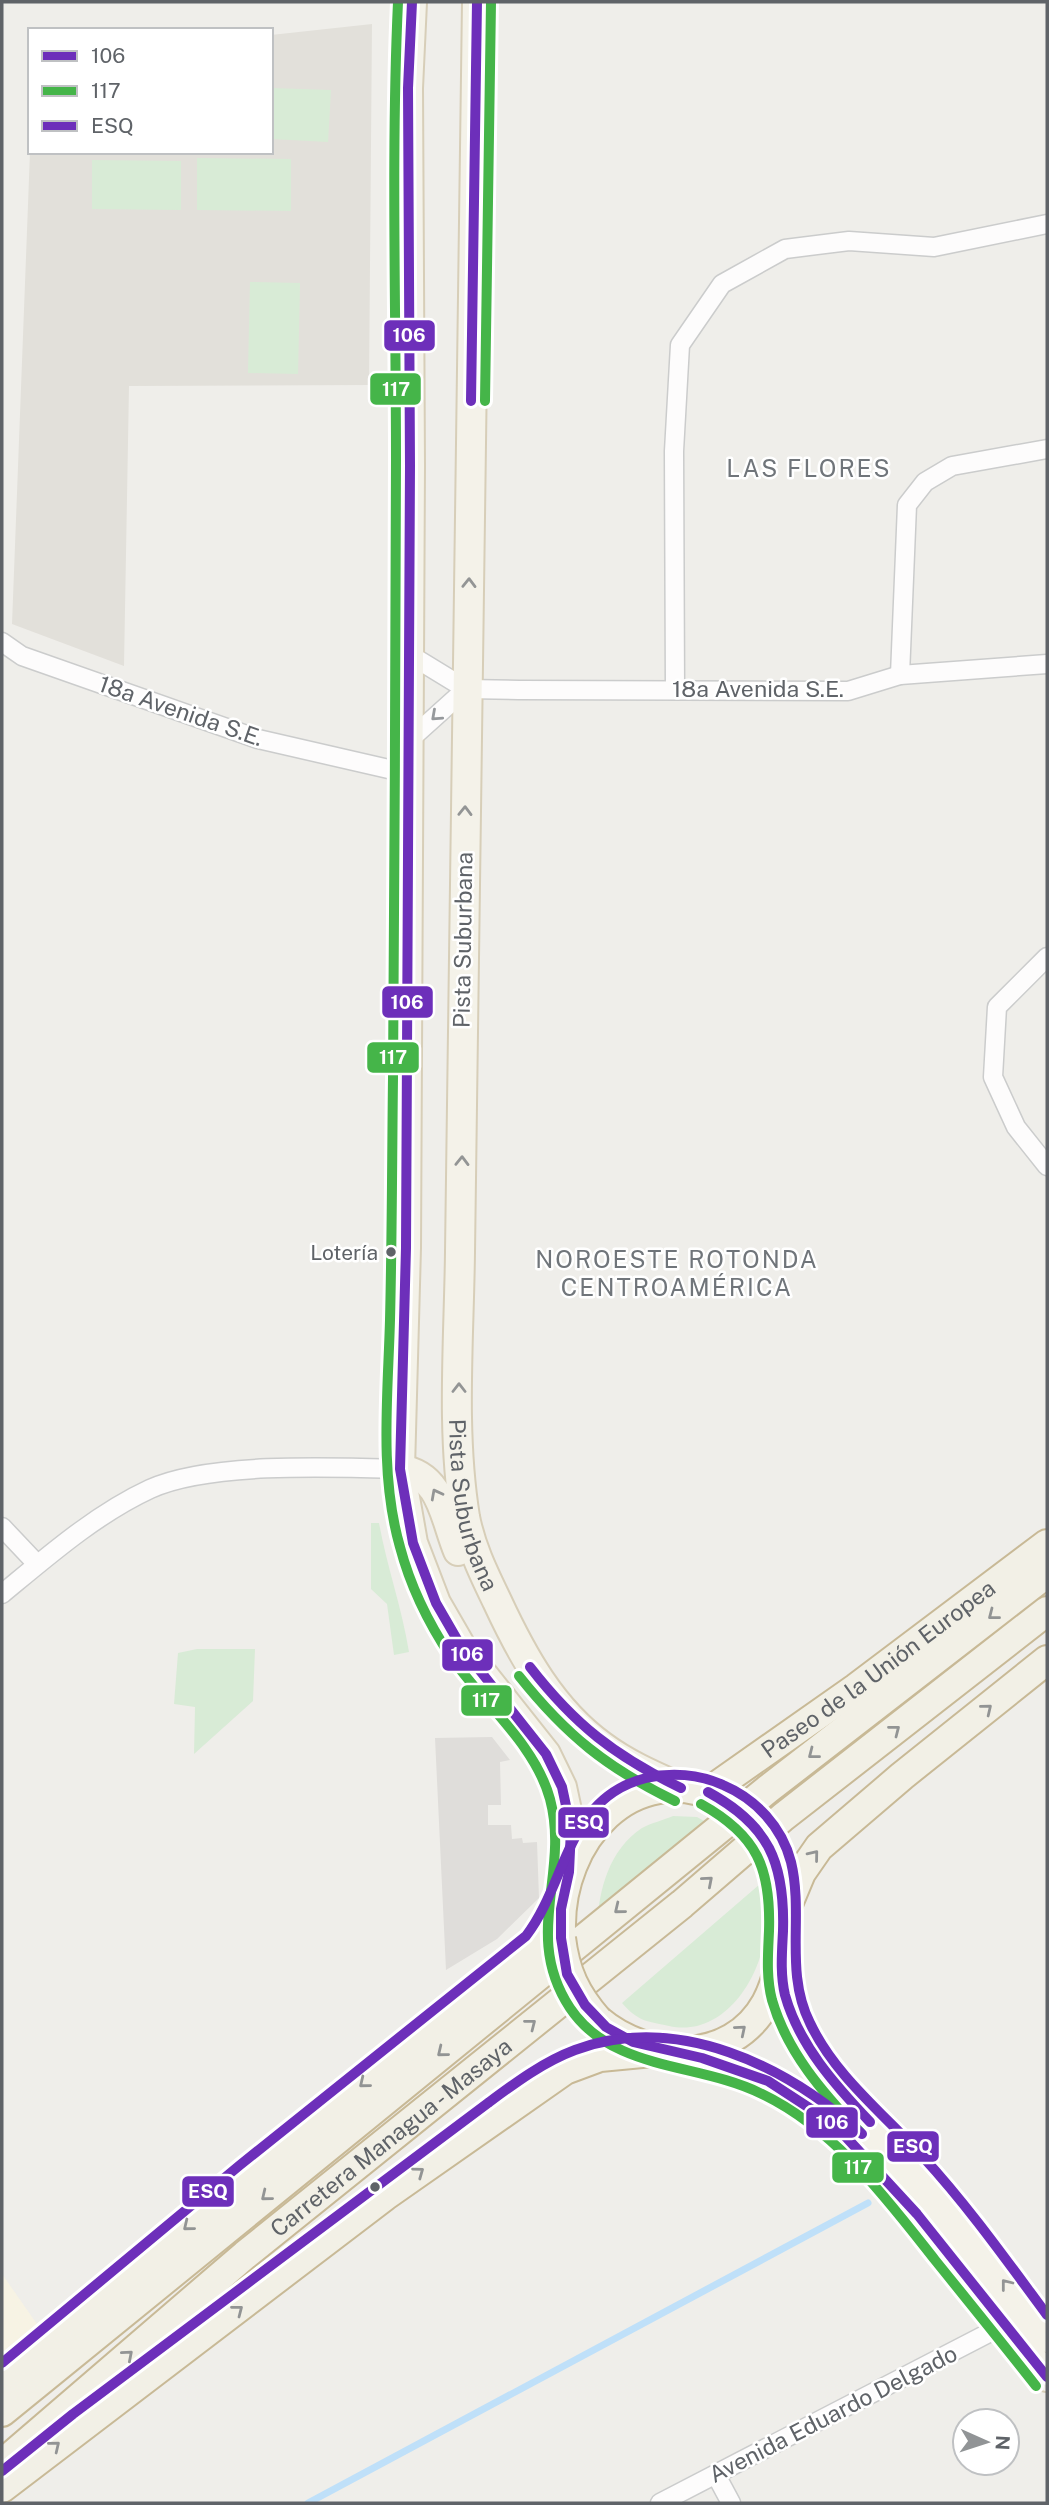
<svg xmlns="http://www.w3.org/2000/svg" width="1049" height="2505" font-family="'Public Sans',sans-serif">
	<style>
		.commercial { fill: #f7f3e4 }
		.industrial { fill: #dfddda }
		.education { fill: #e2e0da }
		.green { fill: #d8ebd6 }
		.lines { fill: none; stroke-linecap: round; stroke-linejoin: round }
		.stream { stroke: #bfe0f9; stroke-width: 7 }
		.minor-casing { stroke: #cbcccc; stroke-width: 21 }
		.primary-casing { stroke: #d7ceb8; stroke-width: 32 }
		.trunk-casing { stroke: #c8b996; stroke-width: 32 }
		.minor { stroke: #fdfcfc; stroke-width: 18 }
		.primary { stroke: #f4f2e9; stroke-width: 28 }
		.trunk { stroke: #f2f0e6; stroke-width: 28 }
		.trunk-bridge-casing { stroke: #c8b996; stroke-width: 32; stroke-linecap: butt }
		.trunk-bridge { stroke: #f2f0e6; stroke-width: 28 }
		.bus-1-casing { stroke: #fff; stroke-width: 16 }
		.bus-2-casing { stroke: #fff; stroke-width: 16 }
		.bus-3-casing { stroke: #fff; stroke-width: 16 }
		.bus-1 { stroke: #6d2fba; stroke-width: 10 }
		.bus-2 { stroke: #45b549; stroke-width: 10 }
		.bus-3 { stroke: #6d2fba; stroke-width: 10 }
		.oneway { stroke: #939595 }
		.oneway2 { stroke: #96999c }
		.oneway3 { stroke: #929494 }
		.bus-dot { fill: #5f6368; stroke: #fff; stroke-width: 2.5 }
		.labels { text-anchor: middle; stroke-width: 5; stroke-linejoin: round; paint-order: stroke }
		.bus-label { font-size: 21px; fill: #5f6368; stroke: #fff; text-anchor: end }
		.street-label { font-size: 23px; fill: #5f6368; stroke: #fff }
		.neighbourhood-label { font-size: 24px; letter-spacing: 2px; fill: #70757a; stroke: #fff }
		.line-badge { stroke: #fff; stroke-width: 2.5 }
		.badge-label { font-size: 19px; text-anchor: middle; font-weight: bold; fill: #fff }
	</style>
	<rect width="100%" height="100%" fill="#efeeea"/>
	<path class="commercial" d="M2 2274 37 2324 2 2354Z"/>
	<path class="industrial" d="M492 1737 510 1760 500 1762 501 1805H488V1825H511L512 1839 522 1838 523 1843 537 1842 539 1898 497 1939 446 1970 435 1738Z"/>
	<path class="education" d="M372 24 369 385 129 386 124 666 12 624 30 152H271V35Z"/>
	<g class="green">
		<path d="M271 88 331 90 328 142 271 139Z"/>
		<path d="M197 158 291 159V211L197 210Z"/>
		<path d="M92 160 181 161V210L92 209Z"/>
		<path d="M250 282 300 283 298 374 248 373Z"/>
		<path d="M371 1523H379C387 1567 402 1608 409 1652L394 1655 387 1604 371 1589Z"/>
		<path d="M197 1649H255L253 1701 194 1754 195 1707 174 1704 178 1653Z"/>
		<path d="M673 1816 697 1817 718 1829 597 1926C599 1889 609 1850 642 1828 651 1823 664 1820 673 1816Z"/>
		<path d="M760 1884C762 1895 765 1906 766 1917 768 1969 727 2039 669 2026 645 2021 638 2021 622 2003Z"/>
	</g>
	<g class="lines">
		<path class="stream" d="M308 2503 868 2203"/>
		<defs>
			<g id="minor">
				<path d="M2 642 22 656 258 739 406 773"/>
				<path d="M407 653 466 689 519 690 848 691 900 675 1047 664"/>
				<path d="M900 675 907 505 925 482 952 466 1047 449"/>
				<path d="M675 690 674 451 680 345 722 284 785 249 849 241 934 247 1047 224"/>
				<path d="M406 743 466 689"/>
				<path d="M1047 957 997 1007 993 1077 1016 1127 1047 1166"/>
				<path d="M2 1527 37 1564"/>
				<path d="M2 1594C48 1556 96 1514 150 1489 208 1462 334 1467 400 1469"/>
				<path d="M716 2475 731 2503"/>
				<path d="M660 2503 1006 2324"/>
			</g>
			<g id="primary">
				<path d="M412 2 408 88 410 465 406 1248 400 1469 413 1543 436 1603 462 1648 546 1754 562 1787 571 1829 569 1872"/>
				<path id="s1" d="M477 2 460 1252C459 1339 451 1431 465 1517 471 1548 484 1574 497 1601 522 1655 552 1710 602 1746 626 1764 654 1776 681 1788"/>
				<path d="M400 1469C442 1475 444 1517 458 1551"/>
				<path d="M782 1959C782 2050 862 2106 915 2170 961 2225 1005 2281 1047 2338"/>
				<path d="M678 2052 768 2081 834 2124 875 2165 917 2214 1047 2377"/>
			</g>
			<g id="trunk">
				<path id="s2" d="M708 1792 856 1688 1047 1544"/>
				<path d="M783 1916 801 1873 819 1847 902 1776 1047 1660"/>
				<path d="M561 1929C559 1841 631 1757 722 1799"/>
				<path d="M598 2020C647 2062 731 2066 766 2003 783 1971 785 1933 783 1898"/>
				<path d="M2 2381 249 2176 528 1953 552 1927 561 1909"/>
				<path d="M2 2412 768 1789 1047 1573"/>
				<path id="s3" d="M2 2464 245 2255 682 1904 783 1817 1047 1611"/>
				<path d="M2 2488 385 2196 565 2070 600 2057 663 2051"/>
			</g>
		</defs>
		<use href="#minor" class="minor-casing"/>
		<use href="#primary" class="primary-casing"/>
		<use href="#trunk" class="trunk-casing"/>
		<use href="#minor" class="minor"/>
		<use href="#primary" class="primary"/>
		<use href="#trunk" class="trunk"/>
		<defs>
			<g id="trunk-bridge">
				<path d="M722 1799C748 1815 766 1832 776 1861"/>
				<path d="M561 1938C565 1972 576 1995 598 2020"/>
			</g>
		</defs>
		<use href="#trunk-bridge" class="trunk-bridge-casing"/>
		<use href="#trunk-bridge" class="trunk-bridge"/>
		<defs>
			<g id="bus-1">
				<path d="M412 2 408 88 410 465 406 1248 400 1469 413 1543 436 1603 462 1648 546 1754 562 1787 571 1829 569 1872 561 1909V1938L567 1974 585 2005 606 2027 633 2042 702 2058 768 2081 834 2124 917 2214 1047 2377"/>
				<path d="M471 401 477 2"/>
				<path d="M530 1667C575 1725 615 1756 681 1788"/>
				<path d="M708 1792C769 1825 785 1863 783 1931 782 1952 780 1974 785 1995 799 2045 835 2085 870 2122"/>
			</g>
			<g id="bus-2">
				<path d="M398 2C391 154 396 307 396 459 396 665 394 872 393 1078 392 1159 392 1239 390 1320 388 1395 379 1474 400 1547 410 1585 429 1624 451 1657 483 1703 535 1744 550 1799 570 1874 522 1935 570 2008 613 2072 698 2062 762 2094 835 2129 886 2198 935 2260 969 2302 1003 2344 1036 2386"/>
				<path d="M485 401 491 2"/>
				<path d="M519 1676C566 1735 607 1768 675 1801"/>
				<path d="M701 1804C757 1835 771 1868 769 1931 768 1954 766 1977 772 2000 787 2052 823 2093 860 2132"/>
			</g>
			<g id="bus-3">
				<path d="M2 2363 240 2165 526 1936C568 1881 566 1798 646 1778 671 1772 699 1774 723 1785 756 1799 782 1827 791 1862 804 1916 784 1971 810 2023 835 2076 884 2114 923 2157 968 2206 1007 2261 1047 2315"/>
				<path d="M2 2471 73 2414 488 2103C515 2083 543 2062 575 2050 678 2012 787 2066 862 2134"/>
			</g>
		</defs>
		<use href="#bus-1" class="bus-1-casing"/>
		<use href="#bus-2" class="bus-2-casing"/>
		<use href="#bus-3" class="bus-3-casing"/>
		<use href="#bus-1" class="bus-1"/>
		<use href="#bus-2" class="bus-2"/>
		<use href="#bus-3" class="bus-3"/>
	</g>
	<defs><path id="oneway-chevron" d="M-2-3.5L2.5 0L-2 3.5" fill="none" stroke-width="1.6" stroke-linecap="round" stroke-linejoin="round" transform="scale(1.75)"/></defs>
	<g class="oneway">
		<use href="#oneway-chevron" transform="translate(469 583) rotate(-89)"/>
		<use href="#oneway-chevron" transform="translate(465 811) rotate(-89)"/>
		<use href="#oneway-chevron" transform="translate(462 1161) rotate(-89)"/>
		<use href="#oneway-chevron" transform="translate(459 1388) rotate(-90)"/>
		<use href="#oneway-chevron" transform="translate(436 1494) rotate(-118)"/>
		<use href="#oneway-chevron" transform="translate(1006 2284) rotate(-128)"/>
	</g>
	<use class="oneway2" href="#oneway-chevron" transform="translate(436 716) rotate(138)"/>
	<g class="oneway3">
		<use href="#oneway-chevron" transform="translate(993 1615) rotate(142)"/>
		<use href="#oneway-chevron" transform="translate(987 1709) rotate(-39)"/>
		<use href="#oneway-chevron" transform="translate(895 1730) rotate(-38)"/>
		<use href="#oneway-chevron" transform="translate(813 1754) rotate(142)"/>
		<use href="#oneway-chevron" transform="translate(814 1855) rotate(-51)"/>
		<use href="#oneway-chevron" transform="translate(708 1881) rotate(-41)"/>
		<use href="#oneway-chevron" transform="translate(619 1909) rotate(141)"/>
		<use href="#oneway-chevron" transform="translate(531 2024) rotate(-38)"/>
		<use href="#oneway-chevron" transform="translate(741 2030) rotate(-40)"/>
		<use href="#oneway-chevron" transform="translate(442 2052) rotate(141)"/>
		<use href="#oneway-chevron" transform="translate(364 2083) rotate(141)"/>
		<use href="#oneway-chevron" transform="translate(419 2172) rotate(-36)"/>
		<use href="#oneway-chevron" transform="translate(266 2196) rotate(141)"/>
		<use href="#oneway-chevron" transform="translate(188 2226) rotate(141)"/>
		<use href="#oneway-chevron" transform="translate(238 2310) rotate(-38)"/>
		<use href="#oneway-chevron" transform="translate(128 2355) rotate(-41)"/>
		<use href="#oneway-chevron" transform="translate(55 2446) rotate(-39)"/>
	</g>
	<g class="bus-dot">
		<circle cx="391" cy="1252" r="6"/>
		<circle cx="375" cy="2187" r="6"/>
	</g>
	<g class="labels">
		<g class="bus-label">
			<text x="378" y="1260">Lotería</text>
		</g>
		<g class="street-label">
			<text x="758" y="697">18a Avenida S.E.</text>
			<text transform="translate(181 711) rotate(19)" y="8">18a Avenida S.E.</text>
			<text transform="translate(463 940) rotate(-89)" y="8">Pista Suburbana</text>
			<text dy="8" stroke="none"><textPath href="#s1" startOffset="1505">Pista Suburbana</textPath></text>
			<text dy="8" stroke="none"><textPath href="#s2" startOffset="210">Paseo de la Unión Europea</textPath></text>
			<text dy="8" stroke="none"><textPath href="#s3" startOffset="508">Carretera Managua - Masaya</textPath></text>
			<text transform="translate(833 2414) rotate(-27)" y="8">Avenida Eduardo Delgado</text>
		</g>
		<g class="neighbourhood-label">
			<text x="809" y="477">LAS FLORES</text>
			<text x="677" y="1268">NOROESTE ROTONDA<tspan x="677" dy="28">CENTROAMÉRICA</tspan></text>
		</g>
	</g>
	<g class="line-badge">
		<rect x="383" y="319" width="53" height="33" rx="7" fill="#6d2fba"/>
		<rect x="369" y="372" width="53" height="34" rx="7" fill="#45b549"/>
		<rect x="381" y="985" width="53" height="34" rx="7" fill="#6d2fba"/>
		<rect x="366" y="1041" width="54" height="33" rx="7" fill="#45b549"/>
		<rect x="441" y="1638" width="53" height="34" rx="7" fill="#6d2fba"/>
		<rect x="460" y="1684" width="53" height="33" rx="7" fill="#45b549"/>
		<rect x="557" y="1806" width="53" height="33" rx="7" fill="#6d2fba"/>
		<rect x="805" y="2106" width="54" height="33" rx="7" fill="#6d2fba"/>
		<rect x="886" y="2130" width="54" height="33" rx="7" fill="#6d2fba"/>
		<rect x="831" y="2151" width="54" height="33" rx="7" fill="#45b549"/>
		<rect x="181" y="2175" width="54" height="33" rx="7" fill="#6d2fba"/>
	</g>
	<g class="badge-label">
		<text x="409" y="342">106</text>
		<text x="396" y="396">117</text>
		<text x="407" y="1009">106</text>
		<text x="393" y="1064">117</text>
		<text x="467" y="1661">106</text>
		<text x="486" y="1707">117</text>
		<text x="584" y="1829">ESQ</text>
		<text x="832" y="2129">106</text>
		<text x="913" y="2153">ESQ</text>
		<text x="858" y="2174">117</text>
		<text x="208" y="2198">ESQ</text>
	</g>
	<rect width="1049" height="2505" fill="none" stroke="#5f6368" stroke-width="7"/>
	<rect x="28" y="28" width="245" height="126" fill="#ffffff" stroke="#bfc1c3" stroke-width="2"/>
	<rect x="42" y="51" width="35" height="10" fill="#6d2fba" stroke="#bfc1c3" stroke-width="2"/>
	<text x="91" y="63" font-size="21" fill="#5f6368">106</text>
	<rect x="42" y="86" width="35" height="10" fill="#45b549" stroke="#bfc1c3" stroke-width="2"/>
	<text x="91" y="98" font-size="21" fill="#5f6368">117</text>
	<rect x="42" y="121" width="35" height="10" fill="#6d2fba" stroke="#bfc1c3" stroke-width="2"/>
	<text x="91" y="133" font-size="21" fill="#5f6368">ESQ</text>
	<g transform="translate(986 2442) rotate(93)"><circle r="33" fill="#ffffff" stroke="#bfc1c3" stroke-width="2"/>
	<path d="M0-5L12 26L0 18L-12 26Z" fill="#919496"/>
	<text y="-10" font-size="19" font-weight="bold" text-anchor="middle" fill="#5f6368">N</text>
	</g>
</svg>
